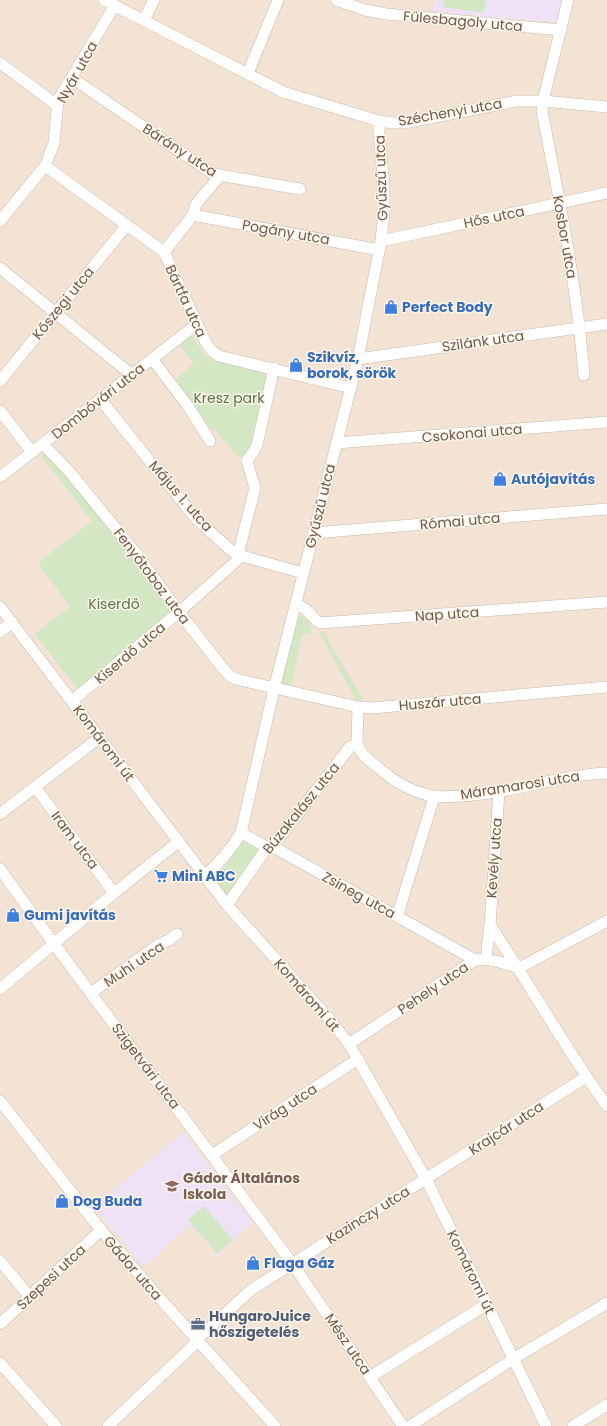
<svg xmlns="http://www.w3.org/2000/svg" width="607" height="1426" font-family="Poppins,sans-serif">
	<style>
		.residential { fill: #f2e3d4 }
		.education { fill: #efe2f7 }
		.green { fill: #d3e7c4 }
		.lines { fill: none; stroke-linecap: round; stroke-linejoin: round }
		.minor-casing { stroke: #cbb9ac; stroke-width: 12 }
		.minor { stroke: #fff; stroke-width: 11 }
		.labels { text-anchor: middle; stroke-width: 3; stroke-linejoin: round; paint-order: stroke }
		.street-label { font-size: 14px; fill: #71594c; stroke: #fef6eb }
		.shop-label { font-size: 14px; font-weight: bold; fill: #366cbe; stroke: #fef6eb; text-anchor: start }
		.park-label { font-size: 14px; fill: #547745; stroke: #fef6eb }
		.education-label { font-size: 14px; font-weight: bold; fill: #785e54; stroke: #fef6eb; text-anchor: start }
		.service-label { font-size: 14px; font-weight: bold; fill: #4e5e75; stroke: #fef6eb; text-anchor: start }
	</style>
	<rect width="100%" height="100%" fill="#faf2e5"/>
	<rect class="residential" x="0" y="0" width="607" height="1426"/>
	<g class="education">
		<path d="M436 0H561L556 22 432 12Z"/>
		<path d="M183 1132 252 1222 218 1257 190 1224 144 1267 94 1207Z"/>
	</g>
	<g class="green">
		<path d="M444 0H486L484 13 443 7Z"/>
		<path d="M191 335 207 358 211 361 266 371V394L253 446 245 457H239L236 455 214 428 212 430 173 382 194 363 179 344Z"/>
		<path d="M44 454 50 457 134 554 172 609 173 614 79 691 35 634 70 607 38 563 92 521 41 456Z"/>
		<path d="M301 616C309 618 311 626 312 633L302 635 291 687 281 685 297 618Z"/>
		<path d="M323 631 363 700 357 702 319 632Z"/>
		<path d="M242 840H247L260 849 230 894 226 895 215 880V877L232 858 239 843Z"/>
		<path d="M204 1206 233 1240 217 1254 188 1220Z"/>
	</g>
	<g class="lines">
		<defs>
			<g id="minor">
				<path d="M104 0 283 92 379 121 393 123H404L517 101H543L607 107"/>
				<path d="M336 0 365 10 386 14 561 30"/>
				<path d="M568 0 543 101 542 111C559 198 577 286 584 375"/>
				<path d="M144 20 154 0"/>
				<path d="M0 63 58 106"/>
				<path d="M248 73 278 0"/>
				<path d="M72 78 213 174 300 189"/>
				<path d="M45 166 164 252 206 343 212 351 219 356 351 388"/>
				<path d="M193 215 379 250"/>
				<path d="M0 221 45 166 54 143 58 100 115 5"/>
				<path d="M381 241 607 193"/>
				<path d="M164 252 193 215 196 204 220 176"/>
				<path d="M0 268 132 375"/>
				<path d="M152 359 188 406 210 441"/>
				<path d="M358 359 607 324"/>
				<path d="M0 381 127 225"/>
				<path d="M100 399 197 520 233 552 242 556 303 573"/>
				<path d="M0 411 32 452"/>
				<path d="M336 443 607 422"/>
				<path d="M43 444 68 470 136 553 179 612 225 671 230 676 236 679 358 707 372 708 607 687"/>
				<path d="M0 477 197 324"/>
				<path d="M313 533 607 509"/>
				<path d="M238 555 255 488 247 461 254 451 257 445 274 368"/>
				<path d="M295 604C312 609 309 617 320 623L607 602"/>
				<path d="M0 607 227 905 332 1022 349 1044 426 1179 546 1426"/>
				<path d="M0 632 12 622"/>
				<path d="M72 701 179 612 242 556"/>
				<path d="M357 744C362 757 371 761 381 770 396 783 413 792 432 796 441 798 451 796 460 796 510 794 557 775 607 773"/>
				<path d="M35 787 114 893"/>
				<path d="M0 814 100 737"/>
				<path d="M241 833 265 846 277 849 475 960"/>
				<path d="M0 869 54 944 292 1263 403 1426"/>
				<path d="M205 876C219 863 231 850 241 833L274 689 358 359 381 241 384 211V185L379 134V121"/>
				<path d="M227 905 264 852 275 843 350 747 357 744 358 707"/>
				<path d="M397 917 434 797"/>
				<path d="M490 925C530 985 565 1048 607 1106"/>
				<path d="M486 959 490 925 499 791"/>
				<path d="M0 989 114 893 178 842"/>
				<path d="M91 993 158 945 169 940 177 934"/>
				<path d="M349 1044 475 960C491 958 504 963 519 968L607 921"/>
				<path d="M0 1101 101 1230 163 1302 275 1426"/>
				<path d="M212 1155 358 1059"/>
				<path d="M0 1261 30 1297"/>
				<path d="M0 1324 101 1230"/>
				<path d="M197 1339 251 1290 586 1077"/>
				<path d="M0 1363 56 1426"/>
				<path d="M370 1377 487 1304"/>
				<path d="M108 1426 198 1341"/>
				<path d="M410 1426 513 1359 607 1303"/>
				<path d="M573 1426 607 1405"/>
			</g>
		</defs>
		<use href="#minor" class="minor-casing"/>
		<use href="#minor" class="minor"/>
	</g>
	<defs>
		<symbol id="shop-bare" viewBox="-9 -9 18 18"><path d="M-5-2.5h2.3a2.7 3.5 0 0 1 5.4 0H5L5.5 6h-11ZM-1.5-2.5h3a1.5 2.3 0 0 0-3 0Z" fill="#3f7fe0" stroke="#fef6eb" stroke-width="2.5" paint-order="stroke"/></symbol>
		<symbol id="supermarket-bare" viewBox="-9 -9 18 18"><path d="M-6-5.5h2.5l.6 2H6L4.5 2H-2.5L-4.4-4H-6ZM-1.5 3.2a1.3 1.3 0 1 0 .1 0ZM3 3.2a1.3 1.3 0 1 0 .1 0Z" fill="#3f7fe0" stroke="#fef6eb" stroke-width="2.5" paint-order="stroke"/></symbol>
		<symbol id="school-bare" viewBox="-9 -9 18 18"><path d="M0-5L7-2L0 1L-7-2ZM-4 1L0 2.5L4 1V4Q0 6-4 4Z" fill="#8d6e63" stroke="#fef6eb" stroke-width="2.5" paint-order="stroke"/></symbol>
		<symbol id="office-bare" viewBox="-9 -9 18 18"><path d="M-6-3h4V-5.5h4V-3h4V5H-6ZM-1-4.5V-3h2v-1.5ZM-6 0V1H6V0Z" fill="#5c6f8a" stroke="#fef6eb" stroke-width="2.5" paint-order="stroke"/></symbol>
	</defs>
	<g fill-rule="evenodd">
		<use href="#shop-bare" x="381" y="297" width="20" height="20"/>
		<use href="#shop-bare" x="286" y="355" width="20" height="20"/>
		<use href="#shop-bare" x="490" y="469" width="20" height="20"/>
		<use href="#supermarket-bare" x="151" y="866" width="20" height="20"/>
		<use href="#shop-bare" x="3" y="905" width="20" height="20"/>
		<use href="#school-bare" x="162" y="1176" width="20" height="20"/>
		<use href="#shop-bare" x="52" y="1191" width="20" height="20"/>
		<use href="#shop-bare" x="243" y="1253" width="20" height="20"/>
		<use href="#office-bare" x="188" y="1314" width="20" height="20"/>
	</g>
	<g class="labels">
		<g class="street-label">
			<text transform="translate(463 21) rotate(5)" y="5">Fülesbagoly utca</text>
			<text transform="translate(77 72) rotate(-61)" y="5">Nyár utca</text>
			<text transform="translate(450 112) rotate(-10)" y="5">Széchenyi utca</text>
			<text transform="translate(180 150) rotate(33)" y="5">Bárány utca</text>
			<text transform="translate(381 178) rotate(-92)" y="5">Gyűszű utca</text>
			<text transform="translate(494 217) rotate(-12)" y="5">Hős utca</text>
			<text transform="translate(286 232) rotate(10)" y="5">Pogány utca</text>
			<text transform="translate(565 237) rotate(80)" y="5">Kosbor utca</text>
			<text transform="translate(186 301) rotate(65)" y="5">Bártfa utca</text>
			<text transform="translate(63 303) rotate(-51)" y="5">Kőszegi utca</text>
			<text transform="translate(483 341) rotate(-8)" y="5">Szilánk utca</text>
			<text transform="translate(98 401) rotate(-38)" y="5">Dombóvári utca</text>
			<text transform="translate(472 433) rotate(-5)" y="5">Csokonai utca</text>
			<text transform="translate(181 496) rotate(49)" y="5">Május 1. utca</text>
			<text transform="translate(320 506) rotate(-76)" y="5">Gyűszű utca</text>
			<text transform="translate(460 521) rotate(-5)" y="5">Római utca</text>
			<text transform="translate(152 576) rotate(53)" y="5">Fenyőtoboz utca</text>
			<text transform="translate(447 614) rotate(-4)" y="5">Nap utca</text>
			<text transform="translate(130 653) rotate(-40)" y="5">Kiserdő utca</text>
			<text transform="translate(440 702) rotate(-5)" y="5">Huszár utca</text>
			<text transform="translate(104 743) rotate(53)" y="5">Komáromi út</text>
			<text transform="translate(520 785) rotate(-9)" y="5">Máramarosi utca</text>
			<text transform="translate(301 808) rotate(-51)" y="5">Búzakalász utca</text>
			<text transform="translate(75 840) rotate(53)" y="5">Iram utca</text>
			<text transform="translate(494 858) rotate(-86)" y="5">Kevély utca</text>
			<text transform="translate(359 895) rotate(29)" y="5">Zsineg utca</text>
			<text transform="translate(134 964) rotate(-34)" y="5">Muhi utca</text>
			<text transform="translate(433 988) rotate(-34)" y="5">Pehely utca</text>
			<text transform="translate(307 995) rotate(49)" y="5">Komáromi út</text>
			<text transform="translate(146 1066) rotate(53)" y="5">Szigetvári utca</text>
			<text transform="translate(285 1107) rotate(-33)" y="5">Virág utca</text>
			<text transform="translate(506 1128) rotate(-33)" y="5">Krajcár utca</text>
			<text transform="translate(368 1215) rotate(-32)" y="5">Kazinczy utca</text>
			<text transform="translate(133 1268) rotate(49)" y="5">Gádor utca</text>
			<text transform="translate(471 1272) rotate(64)" y="5">Komáromi út</text>
			<text transform="translate(51 1277) rotate(-43)" y="5">Szepesi utca</text>
			<text transform="translate(348 1344) rotate(56)" y="5">Mész utca</text>
		</g>
		<g class="shop-label">
			<text x="402" y="312">Perfect Body</text>
			<text x="307" y="362">Szikvíz,<tspan x="307" dy="16">borok, sörök</tspan></text>
			<text x="511" y="484">Autójavítás</text>
			<text x="172" y="881">Mini ABC</text>
			<text x="24" y="920">Gumi javítás</text>
			<text x="73" y="1206">Dog Buda</text>
			<text x="264" y="1268">Flaga Gáz</text>
		</g>
		<g class="park-label">
			<text x="229" y="403">Kresz park</text>
			<text x="114" y="609">Kiserdő</text>
		</g>
		<g class="education-label">
			<text x="183" y="1183">Gádor Általános<tspan x="183" dy="16">Iskola</tspan></text>
		</g>
		<g class="service-label">
			<text x="209" y="1321">HungaroJuice<tspan x="209" dy="16">hőszigetelés</tspan></text>
		</g>
	</g>
</svg>
